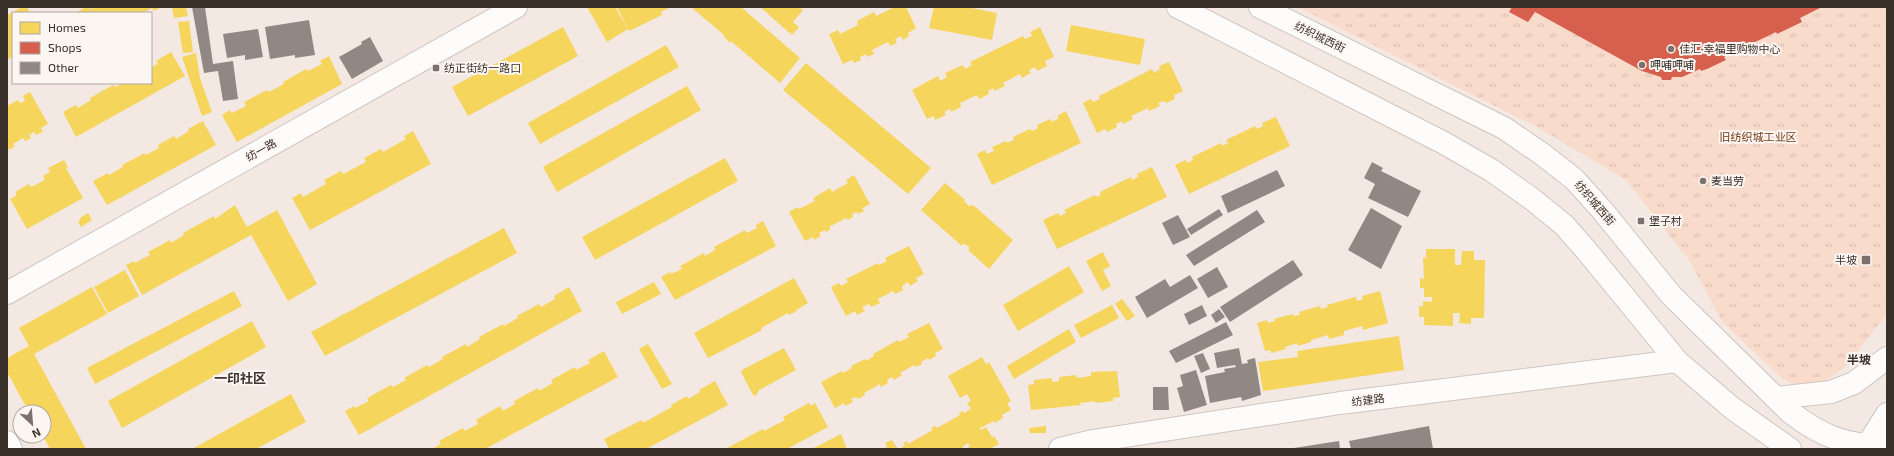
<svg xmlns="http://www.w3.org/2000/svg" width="1894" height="456" font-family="'Exo 2','Noto Sans SC',sans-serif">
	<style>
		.park { fill: url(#park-tufts) }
		.homes { fill: #f6d55c }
		.shops { fill: #d6604d }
		.building { fill: #918883 }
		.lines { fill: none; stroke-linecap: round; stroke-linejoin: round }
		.secondary-casing { stroke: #cfc5c0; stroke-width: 24 }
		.primary-casing { stroke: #cfc5c0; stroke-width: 24 }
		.secondary { stroke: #fdfcfb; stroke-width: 22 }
		.primary { stroke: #fdfcfb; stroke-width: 22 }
		.poi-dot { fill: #7b706a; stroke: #fcf6f3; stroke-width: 1.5 }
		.labels { text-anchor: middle; stroke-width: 4; stroke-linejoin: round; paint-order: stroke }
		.street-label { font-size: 11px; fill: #3a302a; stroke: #fcf6f3 }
		.poi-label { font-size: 11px; fill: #3a302a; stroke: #fcf6f3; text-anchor: start }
		.park-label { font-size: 11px; fill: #73360f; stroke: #fcf6f3 }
		.neighbourhood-label { font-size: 12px; font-weight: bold; fill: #3a302a; stroke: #fcf6f3 }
		.quarter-label { font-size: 13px; font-weight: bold; fill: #3a302a; stroke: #fcf6f3 }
	</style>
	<defs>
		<pattern id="park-tufts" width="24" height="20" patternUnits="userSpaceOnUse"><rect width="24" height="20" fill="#f9dbcc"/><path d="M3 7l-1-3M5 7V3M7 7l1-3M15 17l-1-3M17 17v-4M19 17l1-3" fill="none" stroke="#d6bcaf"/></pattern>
	</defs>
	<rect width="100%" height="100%" fill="#f3e8e2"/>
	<path class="park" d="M1298 7H1887V314L1845 367 1830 378 1816 384 1795 385 1782 378 1723 323 1689 260 1626 180 1541 129Z"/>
	<g class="homes">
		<path d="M22 7H27L30 13H13V56L9 59 7 55V15Z"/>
		<path d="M86 7 91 9 94 7H162L154 11 152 8 143 13H75Z"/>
		<path d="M172 7H186L188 16 174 18Z"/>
		<path d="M587 7H615L628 29 607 42Z"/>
		<path d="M617 7H671L661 12 662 15 629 31Z"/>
		<path d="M691 7H741L800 58 780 83 731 41 730 43 724 37V35Z"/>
		<path d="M760 7H799L803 10 793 22 799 27 792 35Z"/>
		<path d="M895 7H906L916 28 908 33 909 36 903 40 901 36 895 39 897 43 890 46 888 42 872 50 874 54 867 57 866 54 860 57 861 60 854 63 852 60 843 64 829 34 838 30 840 34 858 25 857 21 874 12 876 16Z"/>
		<path d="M934 7H967L997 13 992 40 929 28Z"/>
		<path d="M189 21 193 52 183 53 178 22Z"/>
		<path d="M1071 25 1145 39 1140 65 1066 51Z"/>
		<path d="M563 27 578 56 468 116 452 87Z"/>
		<path d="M1040 27 1054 57 1045 61 1047 66 1037 71 1035 67 1029 70 1031 73 1022 78 1020 74 1003 83 1005 86 994 91 993 88 988 91 989 94 979 99 977 95 960 103 961 107 951 112 950 109 944 112 946 115 935 120 934 116 927 119 912 90 938 76 940 81 947 77 945 73 963 65 965 69 972 65 970 62 1023 36 1025 39 1032 36 1030 32Z"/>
		<path d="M666 45 679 67 540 144 528 123Z"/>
		<path d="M171 52 185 76 76 137 63 112 76 105 78 108 91 100 90 98 113 85 115 87 123 83H151V67L158 64 156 61Z"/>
		<path d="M196 53 200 78 212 112 202 116 182 57Z"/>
		<path d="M329 56 342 84 237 142 222 115 230 110 232 113 246 106 244 102 267 90 269 92 284 84 283 82 306 69 308 71 322 64 320 61Z"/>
		<path d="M1169 62 1183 91 1174 95 1175 99 1166 103 1164 101 1158 103 1160 106 1149 111 1148 108 1131 116 1133 119 1123 124 1122 121 1116 124 1117 127 1107 132 1105 129 1097 133 1083 103 1091 99 1093 102 1100 99 1099 96 1152 69 1154 73 1160 69 1159 66Z"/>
		<path d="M806 63 931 168 908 194 783 90Z"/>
		<path d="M687 86 701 110 557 192 543 167Z"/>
		<path d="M30 92 48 124 41 128 43 132 36 135 34 132 29 135 31 138 25 141 23 138 13 144 15 146 9 150 7 146V106L18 100 20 103 25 101 23 96Z"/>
		<path d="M1066 111 1081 143 992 185 977 154 985 150 987 154 994 151 992 147 1006 141 1007 143 1014 140 1013 137 1030 129 1032 131 1038 128 1037 125 1050 119 1052 122 1059 118 1057 116Z"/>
		<path d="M1276 117 1290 146 1189 194 1175 165 1186 160 1187 163 1193 160 1192 157 1221 143 1222 146 1228 143 1226 140 1255 126 1257 129 1263 126 1262 123Z"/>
		<path d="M203 121 216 145 107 205 93 181 108 173 109 175 123 167 122 165 145 153 146 155 159 148 158 145 174 136 176 139 189 131 188 129Z"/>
		<path d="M413 131 431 164 310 230 292 198 301 193 303 197 326 184 324 180 341 171 343 174 366 162 364 158 381 149 383 152 406 139 404 136Z"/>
		<path d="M725 158 738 181 595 260 582 237Z"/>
		<path d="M64 160 68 167 66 168 83 198 27 229 10 199 17 195 15 192 29 184 31 187 45 180 43 176 50 172 48 168Z"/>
		<path d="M1152 167 1167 197 1057 249 1043 220 1058 213 1060 216 1066 213 1064 210 1095 195 1096 197 1101 195 1100 192 1131 177 1132 180 1138 177 1137 174Z"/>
		<path d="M854 175 870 204 862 208 864 211 858 214 857 212 852 214 853 217 848 220 846 218 829 227 831 229 826 232 825 230 819 233 821 236 814 240 813 237 805 241 789 212 798 207 799 209 815 201 813 198 830 188 832 192 848 183 846 180Z"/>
		<path d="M945 183 965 200 964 201 969 206 973 205 1013 240 989 269 968 250 970 248 965 244 961 245 921 210Z"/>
		<path d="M235 205 247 227 277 210 317 284 288 301 251 235 142 295 126 265 134 261 135 263 150 255 148 252 170 240 171 243 184 235 183 233 214 216 215 219Z"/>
		<path d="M88 213 92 220 81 227 78 222 80 220V218Z"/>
		<path d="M763 221 776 246 675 300 661 277 670 272 671 274 682 269 680 266 704 253 705 256 715 250 714 247 745 230 747 233 757 228 756 225Z"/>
		<path d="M504 228 517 253 325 356 311 332Z"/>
		<path d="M909 246 924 274 916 278 918 281 910 286 908 282 902 286 903 290 895 294 893 291 878 299 880 303 871 307 869 304 862 307 865 311 857 315 855 311 846 316 831 287 839 283 841 286 848 282 846 279 878 263 879 265 887 261 885 258Z"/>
		<path d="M1426 249H1455V265H1461L1462 251H1474V260H1485L1484 318H1471V324L1459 323 1460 313H1453V326L1424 325V317H1419V306H1423V301L1432 302V297H1424V288H1420V278L1424 279 1423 258H1426Z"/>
		<path d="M1103 252 1110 266 1103 270 1111 286 1102 291 1086 261Z"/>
		<path d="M1069 266 1084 292 1018 331 1003 305Z"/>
		<path d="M125 270 139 296 108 313 94 287Z"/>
		<path d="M794 278 808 303 796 310 797 311 789 315 788 313 761 328 762 330 708 358 694 333Z"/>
		<path d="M654 282 661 294 622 314 616 302Z"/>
		<path d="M92 287 107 314 34 354 86 449H50L43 436H44V412H29L7 372V358L29 346 19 328Z"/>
		<path d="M569 287 582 311 359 435 345 411 354 406 355 408 369 401 367 398 391 385 393 387 406 380 404 378 427 365 429 367 443 359 442 357 466 344 467 347 480 339 479 337 503 324 504 326 518 318 517 316 539 304 541 307 555 299 554 296Z"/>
		<path d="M234 291 242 306 95 384 87 368Z"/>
		<path d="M1380 291 1388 323 1363 330 1362 326 1344 331V335L1329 339 1328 335 1311 340V342L1298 346 1297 343 1285 347 1286 349 1271 353 1270 350 1265 351 1257 323 1267 320 1268 323 1275 321 1274 319 1293 314V316L1300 315 1299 312 1320 306 1321 309 1328 307 1327 305 1356 297 1357 301 1363 299 1362 296Z"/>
		<path d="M1122 299 1135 316 1127 321 1115 304Z"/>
		<path d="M1112 305 1119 318 1081 338 1074 325Z"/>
		<path d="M252 321 266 347 122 428 108 401Z"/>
		<path d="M929 323 943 349 935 353 936 356 929 360 928 358 921 362 922 364 916 367 914 365 900 373 902 375 894 380 892 377 887 380 888 383 881 387 880 384 864 393 865 395 858 399 856 397 851 399 853 402 845 406 844 403 835 408 821 382 842 371 843 373 852 368 851 366 865 359 866 361 874 356 873 354 898 340 899 342 909 337 907 334Z"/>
		<path d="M1069 329 1076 342 1014 379 1007 366Z"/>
		<path d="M1399 336 1404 370 1263 391 1258 362 1298 357 1297 351Z"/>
		<path d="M648 344 672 384 662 389 639 349Z"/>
		<path d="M784 348 796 370 759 390 756 396 753 395 741 372 742 370Z"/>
		<path d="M604 351 618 377 485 449H432L441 444 439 441 463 428 465 431 478 424 476 420 500 406 503 411 515 404 514 401 538 388 539 391 553 383 551 380 575 367 576 370 590 363 588 360Z"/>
		<path d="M982 357 986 364 989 362 1011 401 1007 403 1011 410 1002 415 1003 418 995 423 994 421 980 428 981 430 986 427 992 437 994 436 999 444 990 449H966L970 446 968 443 963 446V449H899L905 445 903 443 907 441 908 444 933 430 931 428 935 426 937 428 960 415 959 413 963 411 964 413 971 409 967 403 971 401 967 394 960 398 948 376Z"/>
		<path d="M1117 371 1120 397 1113 398V401L1095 403V401L1080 403 1081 405 1031 410 1028 385 1034 384V380L1052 378V382L1059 381V377L1076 375 1077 378 1091 376V372Z"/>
		<path d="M715 381 728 405 646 449H609L604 439 642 420 643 423 672 407 671 405 687 396 688 399 700 392 699 390Z"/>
		<path d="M291 394 306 422 256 449H192Z"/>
		<path d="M809 403 811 406 815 403 828 427 787 449H725L763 429 764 431 785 420 783 417Z"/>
		<path d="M1046 426V433H1030L1029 428Z"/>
		<path d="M841 434 847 449H812Z"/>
		<path d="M892 440 898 449H883L887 447 885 443Z"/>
	</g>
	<path class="shops" d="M1512 7H1822L1800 18 1802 22 1777 34 1776 32 1724 57 1726 60 1707 69 1701 71 1700 69 1682 77H1672L1671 80H1662L1661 77 1642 71 1535 12 1528 22 1509 12Z"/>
	<g class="building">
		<path d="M192 7H205L213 64 233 61 238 99 223 101 218 71 204 73Z"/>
		<path d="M309 20 315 55 295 58V55L270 59 265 27Z"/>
		<path d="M258 29 263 57 245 60V55L227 58 223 34Z"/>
		<path d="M370 37 383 61 352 79 339 57 362 44 361 42Z"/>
		<path d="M1372 162 1383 168 1381 171 1421 191 1408 217 1368 198 1375 184 1364 178Z"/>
		<path d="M1277 170 1285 186 1228 213 1221 196Z"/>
		<path d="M1371 208 1402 226 1381 269 1348 250Z"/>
		<path d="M1219 209 1223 215 1191 235 1187 229Z"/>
		<path d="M1257 210 1265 222 1194 266 1186 255Z"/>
		<path d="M1178 215 1190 237 1173 245 1162 223Z"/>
		<path d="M1293 260 1303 275 1230 322 1220 307Z"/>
		<path d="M1217 267 1228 287 1208 298 1197 279Z"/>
		<path d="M1190 275 1198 288 1147 318 1135 297 1165 279 1170 287Z"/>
		<path d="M1202 305 1207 316 1189 325 1184 314Z"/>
		<path d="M1219 309 1225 317 1216 323 1211 315Z"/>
		<path d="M1226 322 1233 335 1176 363 1169 351Z"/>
		<path d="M1239 348 1242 364 1248 363 1247 360 1255 358 1261 395 1242 401 1241 397 1210 403 1205 376 1225 372 1224 369 1236 367 1235 365 1217 368 1214 353Z"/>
		<path d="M1203 353 1210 369 1201 373 1194 356Z"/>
		<path d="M1196 370 1207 405 1184 412 1177 388 1183 386 1180 375Z"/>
		<path d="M1153 387H1168L1169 410H1153Z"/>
		<path d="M1429 426 1433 449H1351L1349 441Z"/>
		<path d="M1339 441 1340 449H1294V448Z"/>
	</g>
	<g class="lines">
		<defs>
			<g id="secondary">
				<path d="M1178 7 1444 143 1491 170 1532 199 1564 225 1586 250 1677 361 1732 408 1790 449"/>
				<path d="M1260 7 1504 128 1542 154 1574 179 1602 210 1671 295 1790 412C1821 436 1848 447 1887 445"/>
				<path d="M7 293 516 7"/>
				<path d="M1776 398 1831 392 1854 383 1887 358"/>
				<path d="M7 442 11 449"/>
				<path d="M1060 449 1093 441 1340 403 1677 361"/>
			</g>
			<path id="primary" d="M1865 449 1887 414"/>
		</defs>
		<use href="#secondary" class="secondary-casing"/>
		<use href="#primary" class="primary-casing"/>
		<use href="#secondary" class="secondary"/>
		<use href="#primary" class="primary"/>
	</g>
	<g class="poi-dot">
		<circle cx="1671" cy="49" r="4"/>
		<circle cx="1642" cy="65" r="4"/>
		<rect x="432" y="64" width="8" height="8" rx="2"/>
		<circle cx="1703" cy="181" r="4"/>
		<rect x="1637" y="217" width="8" height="8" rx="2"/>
		<rect x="1861" y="255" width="10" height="10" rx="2"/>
	</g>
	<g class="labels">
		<g class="street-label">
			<text transform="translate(1320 37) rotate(26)" y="4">纺织城西街</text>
			<text transform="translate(261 150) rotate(-29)" y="4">纺一路</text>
			<text transform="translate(1595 203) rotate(49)" y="4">纺织城西街</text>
			<text transform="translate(1368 400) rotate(-7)" y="4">纺建路</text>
		</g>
		<g class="poi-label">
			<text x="1679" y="53">佳汇·幸福里购物中心</text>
			<text x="1650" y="69">呷哺呷哺</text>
			<text x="444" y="72">纺正街纺一路口</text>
			<text x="1711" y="185">麦当劳</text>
			<text x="1649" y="225">堡子村</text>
			<text x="1857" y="264" text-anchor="end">半坡</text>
		</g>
		<g class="park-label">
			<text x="1758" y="141">旧纺织城工业区</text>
		</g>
		<g class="neighbourhood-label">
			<text x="1859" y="364">半坡</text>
		</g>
		<g class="quarter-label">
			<text x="240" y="383">一印社区</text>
		</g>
	</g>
	<rect width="1894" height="456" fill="none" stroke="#3a302a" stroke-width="16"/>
	<rect x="12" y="12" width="140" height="72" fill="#fcf6f3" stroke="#aea7a3"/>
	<rect x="20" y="22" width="20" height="12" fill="#f6d55c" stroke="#aea7a3"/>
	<text x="48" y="32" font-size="12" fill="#3a302a">Homes</text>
	<rect x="20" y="42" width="20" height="12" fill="#d6604d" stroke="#aea7a3"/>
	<text x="48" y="52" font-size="12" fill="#3a302a">Shops</text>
	<rect x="20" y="62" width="20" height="12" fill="#918883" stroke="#aea7a3"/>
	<text x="48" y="72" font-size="12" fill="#3a302a">Other</text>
	<g transform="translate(32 424) rotate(154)"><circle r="19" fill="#fcf6f3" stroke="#aea7a3"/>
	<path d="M0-3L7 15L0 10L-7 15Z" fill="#7b706a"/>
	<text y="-6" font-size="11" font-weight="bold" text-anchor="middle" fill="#3a302a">N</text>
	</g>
</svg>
